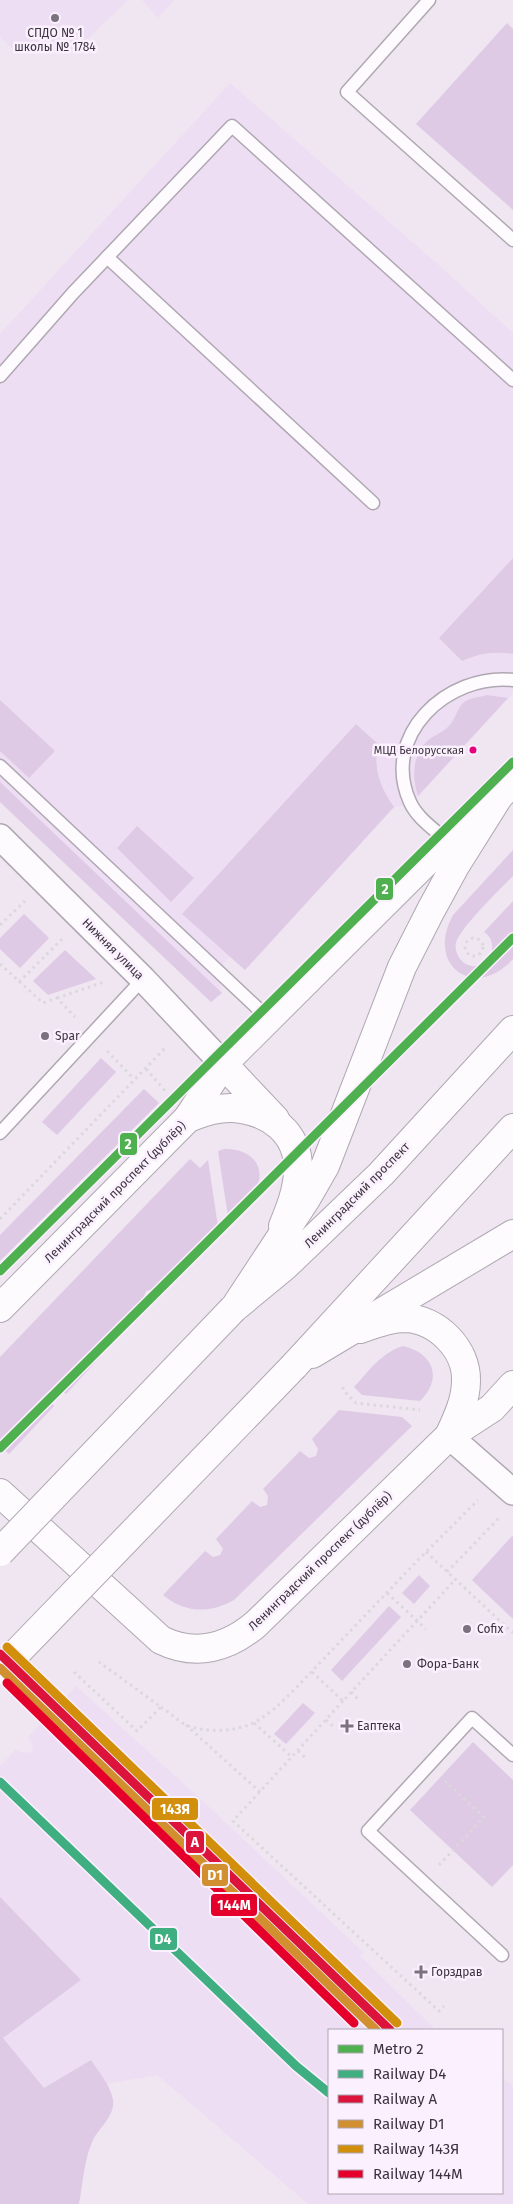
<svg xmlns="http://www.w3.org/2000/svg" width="513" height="2204" font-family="'Fira Sans',sans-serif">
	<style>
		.built { fill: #eedef3 }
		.green { fill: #dfcae5 }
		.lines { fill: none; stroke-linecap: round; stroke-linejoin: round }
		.service-casing { stroke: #afa8b2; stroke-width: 15 }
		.minor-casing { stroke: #afa8b2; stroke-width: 28 }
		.tertiary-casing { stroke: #afa8b2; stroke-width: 30 }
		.secondary-casing { stroke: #afa8b2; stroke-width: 30 }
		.primary-casing { stroke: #afa8b2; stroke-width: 30 }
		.path { stroke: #dbd8db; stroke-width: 3; stroke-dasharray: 2.5 4; stroke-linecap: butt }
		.service { stroke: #fdfbfd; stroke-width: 12 }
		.minor { stroke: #fdfbfd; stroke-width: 25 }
		.tertiary { stroke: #fdfbfd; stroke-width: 28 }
		.secondary { stroke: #fdfbfd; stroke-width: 28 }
		.primary { stroke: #fdfbfd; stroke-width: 28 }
		.primary-bridge-casing { stroke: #afa8b2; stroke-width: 30; stroke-linecap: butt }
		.primary-bridge { stroke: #fdfbfd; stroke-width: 28 }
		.rail-1-casing { stroke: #fbf0fe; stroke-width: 12 }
		.rail-2-casing { stroke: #fbf0fe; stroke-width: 12 }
		.rail-3-casing { stroke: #fbf0fe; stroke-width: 12 }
		.rail-4-casing { stroke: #fbf0fe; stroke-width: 12 }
		.rail-5-casing { stroke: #fbf0fe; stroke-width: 12 }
		.rail-1 { stroke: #3fae81; stroke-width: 9 }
		.rail-2 { stroke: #dc143c; stroke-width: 9 }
		.rail-3 { stroke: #d28f2f; stroke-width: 9 }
		.rail-4 { stroke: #d18f0c; stroke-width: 9 }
		.rail-5 { stroke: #e4002b; stroke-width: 9 }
		.metro-1-casing { stroke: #fbf0fe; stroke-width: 12 }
		.metro-1 { stroke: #4fb04f; stroke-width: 9 }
		.poi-dot { fill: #7a727c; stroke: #fbf0fe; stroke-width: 2 }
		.bus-dot { fill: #e5007d; stroke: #fbf0fe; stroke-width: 2 }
		.labels { text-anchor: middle; stroke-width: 5; stroke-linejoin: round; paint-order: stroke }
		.bus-label { font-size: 11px; fill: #3b343d; stroke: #fbf0fe; text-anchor: end }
		.poi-label { font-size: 12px; fill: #3b343d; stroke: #fbf0fe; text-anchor: start }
		.street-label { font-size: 12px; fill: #3b343d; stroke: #fbf0fe }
		.line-badge { stroke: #fbf0fe; stroke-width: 2 }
		.badge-label { font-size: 14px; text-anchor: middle; font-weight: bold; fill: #fff }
	</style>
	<rect width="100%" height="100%" fill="#efe6f2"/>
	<g class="built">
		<path d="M0 0H128L77 49 17 54 0 36Z"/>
		<path d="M142 0H174L158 18Z"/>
		<path d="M230 83 441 267 513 333V693L411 804 394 807 245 970 230 957 217 969 222 993 211 1002 0 802V334Z"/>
		<path d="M76 1686 206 1804 363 1952 360 1956 436 2030 439 2028 442 2030H329V2193H502V2077L513 2086V2204H308L157 2075 106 2084 91 2060 44 2089 3 2038 81 1980 0 1897V1766L16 1749 23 1753 31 1752 33 1745 28 1737Z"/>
	</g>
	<g class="green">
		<path d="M507 23 513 29V210L416 124Z"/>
		<path d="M513 558V654C493 651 480 653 462 661L439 638Z"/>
		<path d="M487 695 508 698 418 796C412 778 412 757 426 742 432 736 442 733 448 727 455 720 457 709 462 704 467 698 480 697 487 695Z"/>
		<path d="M0 700 55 751 29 778 0 751Z"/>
		<path d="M356 724 378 744C373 769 380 787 394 807L245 970 182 914Z"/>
		<path d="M0 782 222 993 211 1002 0 802Z"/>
		<path d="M137 826 194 878 171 902 117 848Z"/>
		<path d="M513 850V876C501 888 459 929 456 943 454 952 460 962 468 965 487 973 502 943 484 932L513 901V959C475 1001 425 966 453 915Z"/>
		<path d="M24 914 49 938 20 968 0 949V938Z"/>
		<path d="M65 950 96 979 48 995 33 981Z"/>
		<path d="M101 1058 116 1072 57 1135 42 1122Z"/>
		<path d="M144 1089 159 1103 0 1261V1235Z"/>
		<path d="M224 1149C254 1148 270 1170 252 1197 246 1207 237 1215 229 1223L218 1151Z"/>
		<path d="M190 1159 200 1168 208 1160 219 1233 161 1294 154 1289 146 1291 144 1297 149 1306 114 1343 107 1339 100 1341 97 1346 102 1355 66 1394 58 1388 50 1390 49 1399 54 1406 9 1454 0 1446V1357Z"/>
		<path d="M403 1346C434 1353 443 1379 420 1401L362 1395 354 1387C369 1371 382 1352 403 1346Z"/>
		<path d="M339 1410 402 1417 412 1426 234 1600C209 1614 185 1613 163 1595L205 1551 213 1557 220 1555 223 1549 216 1539 252 1501 260 1507 267 1505 268 1496 263 1489 300 1451 309 1458 316 1456 318 1449 312 1439Z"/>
		<path d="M512 1536 513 1537V1619L472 1580Z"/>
		<path d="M419 1575 430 1586 414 1604 402 1593Z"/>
		<path d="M389 1606 401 1617 342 1681 331 1670Z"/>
		<path d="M303 1703 315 1713 286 1744 274 1734Z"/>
		<path d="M473 1742 513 1780V1865L492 1887 410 1810Z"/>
		<path d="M0 1897 81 1980 3 2038 44 2088 91 2060C98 2071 111 2086 113 2100 115 2116 99 2128 93 2140 84 2159 83 2183 79 2204H0Z"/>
	</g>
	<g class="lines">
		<defs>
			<g id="service">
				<path d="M429 0 347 92 513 240"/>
				<path d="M107 257 373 503"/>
				<path d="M0 376 73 293 232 126 513 380"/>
				<path d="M0 766 268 1018"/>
				<path d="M447 841C434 829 417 818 410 802 380 736 447 673 513 680"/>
				<path d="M0 1133 143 979"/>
				<path d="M502 1955 368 1831 472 1718 513 1755"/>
			</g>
			<g id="minor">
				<path d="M0 837 143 979 223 1064"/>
				<path d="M449 1436 513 1492"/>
			</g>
			<g id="tertiary">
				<path d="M223 1064 275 1119"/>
				<path d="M188 1118C202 1113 217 1107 233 1108 269 1111 299 1132 298 1170 298 1189 290 1209 283 1226"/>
				<path d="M0 1308 188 1118 223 1064 447 841 492 802"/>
				<path d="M360 1329C374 1324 390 1318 405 1318 437 1319 467 1349 466 1381 466 1400 457 1419 449 1436"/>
				<path d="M0 1493 161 1640C196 1657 228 1648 256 1624L449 1436 492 1408 513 1385"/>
			</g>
			<g id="secondary">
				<path d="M237 1304 306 1199 325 1166 402 967 431 910 455 866 499 796 513 782"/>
				<path d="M312 1354 513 1234"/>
			</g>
			<g id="primary">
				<path d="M233 1309 285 1266 381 1174 513 1030"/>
				<path d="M294 1366 513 1128"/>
			</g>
		</defs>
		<use href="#service" class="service-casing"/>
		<use href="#minor" class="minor-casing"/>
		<use href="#tertiary" class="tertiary-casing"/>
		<use href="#secondary" class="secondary-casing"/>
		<use href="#primary" class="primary-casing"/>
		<g class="path">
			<path d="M0 925 25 901"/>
			<circle cx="474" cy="947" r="9"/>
			<path d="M0 964 43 1003 57 998 75 1017"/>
			<path d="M19 982 62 939"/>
			<path d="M57 998 104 982"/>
			<path d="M107 1051 134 1079"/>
			<path d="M146 1069 166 1092"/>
			<path d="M0 1219 167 1046"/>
			<path d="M343 1387V1390L356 1403 420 1410"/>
			<path d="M426 1552 513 1633"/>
			<path d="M447 1572 500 1517"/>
			<path d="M387 1593 426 1629"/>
			<path d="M74 1672 137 1731 161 1707 99 1662"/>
			<path d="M312 1672 343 1701 455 1580"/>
			<path d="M351 1692 360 1701"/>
			<path d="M343 1701 233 1821 439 2011 444 2006"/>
			<path d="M161 1707C169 1712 178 1721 186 1725 205 1733 237 1732 255 1722 270 1714 282 1702 294 1690L418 1560 478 1500"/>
			<path d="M326 1720 335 1728"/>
			<path d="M254 1723 292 1757"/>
			<path d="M186 1725 260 1792"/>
			<path d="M298 1751 307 1759"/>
			<path d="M439 1865 484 1817 445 1781"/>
		</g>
		<use href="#service" class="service"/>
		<use href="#minor" class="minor"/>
		<use href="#tertiary" class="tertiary"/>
		<use href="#secondary" class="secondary"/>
		<use href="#primary" class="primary"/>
		<defs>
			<g id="primary-bridge">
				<path d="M0 1552 233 1309"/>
				<path d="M0 1670 294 1366"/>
			</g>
		</defs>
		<use href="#primary-bridge" class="primary-bridge-casing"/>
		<use href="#primary-bridge" class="primary-bridge"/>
		<defs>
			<path id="rail-1" d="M0 1782 296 2066 329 2093"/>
			<path id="rail-2" d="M0 1654 390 2030"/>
			<path id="rail-3" d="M0 1668 376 2030"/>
			<path id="rail-4" d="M7 1647 397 2023"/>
			<path id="rail-5" d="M7 1683 354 2023"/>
		</defs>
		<use href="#rail-1" class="rail-1-casing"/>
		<use href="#rail-2" class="rail-2-casing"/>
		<use href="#rail-3" class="rail-3-casing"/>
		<use href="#rail-4" class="rail-4-casing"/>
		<use href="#rail-5" class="rail-5-casing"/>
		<use href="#rail-1" class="rail-1"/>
		<use href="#rail-2" class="rail-2"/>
		<use href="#rail-3" class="rail-3"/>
		<use href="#rail-4" class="rail-4"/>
		<use href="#rail-5" class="rail-5"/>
		<defs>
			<g id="metro-1">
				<path d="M0 1271 513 762"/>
				<path d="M0 1448 513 938"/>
			</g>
		</defs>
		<use href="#metro-1" class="metro-1-casing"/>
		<use href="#metro-1" class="metro-1"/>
	</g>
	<g class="poi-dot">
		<circle cx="55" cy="18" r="5"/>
		<circle cx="45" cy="1036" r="5"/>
		<circle cx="467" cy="1629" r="5"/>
		<circle cx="407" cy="1664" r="5"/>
		<path d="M344.5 1718.5h5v5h5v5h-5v5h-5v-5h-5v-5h5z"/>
		<path d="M418.5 1964.5h5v5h5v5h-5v5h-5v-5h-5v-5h5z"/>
	</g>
	<circle class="bus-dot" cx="473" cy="750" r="4.5"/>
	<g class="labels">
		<g class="bus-label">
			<text x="464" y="754">МЦД Белорусская</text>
		</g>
		<g class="poi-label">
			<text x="55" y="37" text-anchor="middle">СПДО № 1<tspan x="55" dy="14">школы № 1784</tspan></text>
			<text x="55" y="1040">Spar</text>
			<text x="477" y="1633">Cofix</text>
			<text x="417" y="1668">Фора-Банк</text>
			<text x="357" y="1730">Еаптека</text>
			<text x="431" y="1976">Горздрав</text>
		</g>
		<g class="street-label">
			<text transform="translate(113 949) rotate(45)" y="4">Нижняя улица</text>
			<text transform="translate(115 1192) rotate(-45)" y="4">Ленинградский проспект (дублёр)</text>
			<text transform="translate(357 1195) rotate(-45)" y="4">Ленинградский проспект</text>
			<text transform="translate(320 1561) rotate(-44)" y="4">Ленинградский проспект (дублёр)</text>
		</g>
	</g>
	<g class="line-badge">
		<rect x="375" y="877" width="19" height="24" rx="5" fill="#4fb04f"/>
		<rect x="119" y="1132" width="19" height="24" rx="5" fill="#4fb04f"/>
		<rect x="151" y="1797" width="48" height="24" rx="5" fill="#d18f0c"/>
		<rect x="185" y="1830" width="20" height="24" rx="5" fill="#dc143c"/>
		<rect x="201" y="1863" width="28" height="24" rx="5" fill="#d28f2f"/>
		<rect x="210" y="1893" width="48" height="24" rx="5" fill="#e4002b"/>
		<rect x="149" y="1927" width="29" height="24" rx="5" fill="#3fae81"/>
	</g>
	<g class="badge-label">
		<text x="385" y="894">2</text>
		<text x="128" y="1149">2</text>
		<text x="175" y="1814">143Я</text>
		<text x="195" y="1847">A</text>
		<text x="215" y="1880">D1</text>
		<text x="234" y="1910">144М</text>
		<text x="163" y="1944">D4</text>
	</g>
	<rect x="328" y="2029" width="175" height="165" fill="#fbf0fe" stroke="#aea5b1"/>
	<rect x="338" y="2045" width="25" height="8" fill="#4fb04f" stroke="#aea5b1"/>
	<text x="373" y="2054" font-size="15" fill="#3b343d">Metro 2</text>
	<rect x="338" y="2070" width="25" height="8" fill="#3fae81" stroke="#aea5b1"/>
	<text x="373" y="2079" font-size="15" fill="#3b343d">Railway D4</text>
	<rect x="338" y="2095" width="25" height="8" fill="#dc143c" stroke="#aea5b1"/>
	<text x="373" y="2104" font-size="15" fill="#3b343d">Railway A</text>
	<rect x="338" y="2120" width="25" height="8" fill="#d28f2f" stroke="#aea5b1"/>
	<text x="373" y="2129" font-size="15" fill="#3b343d">Railway D1</text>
	<rect x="338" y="2145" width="25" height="8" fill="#d18f0c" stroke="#aea5b1"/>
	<text x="373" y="2154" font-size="15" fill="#3b343d">Railway 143Я</text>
	<rect x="338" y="2170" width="25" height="8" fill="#e4002b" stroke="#aea5b1"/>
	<text x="373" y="2179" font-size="15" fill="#3b343d">Railway 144М</text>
</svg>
